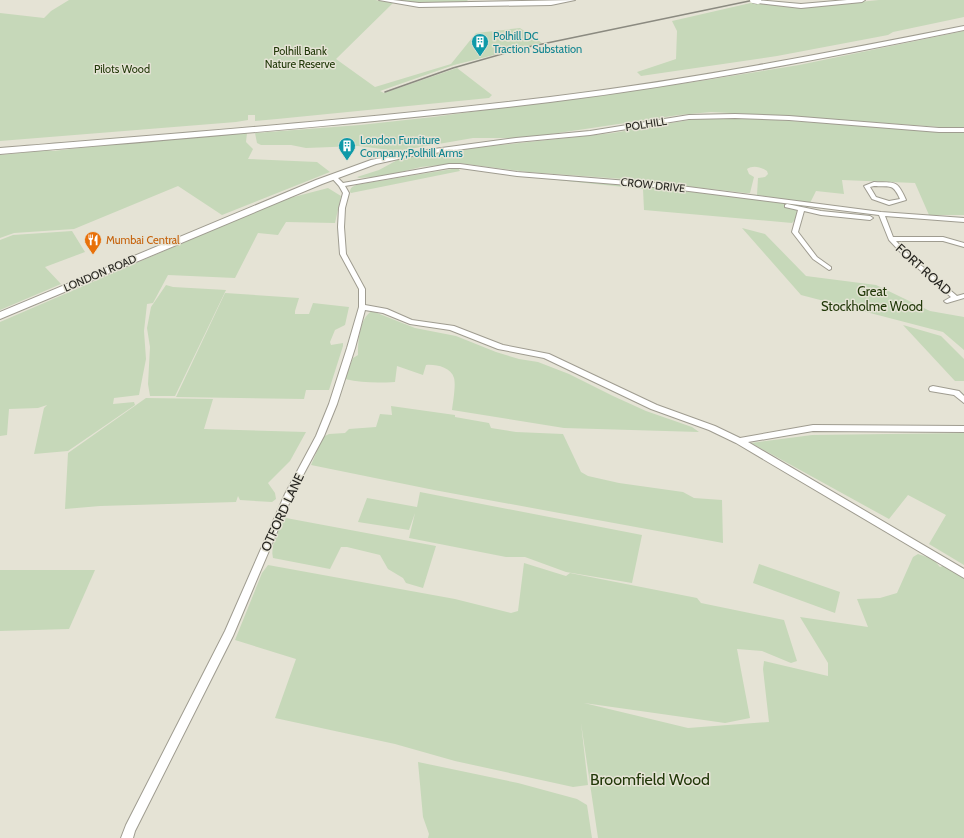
<svg xmlns="http://www.w3.org/2000/svg" width="964" height="838" font-family="Cabin,sans-serif">
	<style>
		.green { fill: #c6d8b9 }
		.lines { fill: none; stroke-linecap: round; stroke-linejoin: round }
		.minor-casing { stroke: #9f9c90; stroke-width: 2 }
		.tertiary-casing { stroke: #9f9c90; stroke-width: 2 }
		.primary-casing { stroke: #9f9c90; stroke-width: 2 }
		.motorway-casing { stroke: #9f9c90; stroke-width: 2 }
		.minor { fill: #fff; fill-rule: evenodd }
		.tertiary { fill: #fff; fill-rule: evenodd }
		.primary { fill: #fff; fill-rule: evenodd }
		.motorway { fill: #fff; fill-rule: evenodd }
		.rail { stroke: #8b8a80; stroke-width: 1.5 }
		.tertiary-bridge-casing { stroke: #9f9c90; stroke-width: 7; stroke-linecap: butt }
		.tertiary-bridge { stroke: #fff; stroke-width: 6 }
		.labels { text-anchor: middle; stroke-width: 3; stroke-linejoin: round; paint-order: stroke }
		.far-culture-label { font-size: 11px; fill: #0d838f; stroke: #e5e3d5; text-anchor: start }
		.far-park-label { font-size: 11px; fill: #213808; stroke: #e5e3d5 }
		.far-street-label { font-size: 11px; fill: #272621; stroke: #e5e3d5 }
		.far-food-label { font-size: 11px; fill: #c56008; stroke: #e5e3d5; text-anchor: start }
		.street-label { font-size: 13px; fill: #272621; stroke: #e5e3d5 }
		.park-label { font-size: 13px; fill: #213808; stroke: #e5e3d5 }
		.near-park-label { font-size: 16px; fill: #213808; stroke: #e5e3d5 }
	</style>
	<rect width="100%" height="100%" fill="#e5e3d5"/>
	<g class="green">
		<path d="M69 0H375L393 3 336 59 375 87 451 64 476 33 520 28 542 43 454 65 380 91 384 93 457 68 492 95 489 98 277 119 255 121V115H248V120L236 122 0 141V13L44 18 51 11Z"/>
		<path d="M387 0H468L465 3 419 4Z"/>
		<path d="M879 0H964V17L893 32 888 35 777 56 641 76 637 72 676 59 677 31 672 21 755 2 788 7H809Z"/>
		<path d="M964 31V127H940L786 116 711 112 679 115 538 136 515 138H473L398 151 358 146 306 148 291 145H261L257 143 255 133 360 125 433 117 694 82 799 65Z"/>
		<path d="M701 118H747L964 133V215H929L915 183 842 180 844 194 816 191 810 203 757 195 758 178 765 177 768 174 767 171C761 167 753 165 747 169L749 174 754 177 750 193H746L623 179 528 172 459 163 421 167 385 176 359 178 357 177 379 170 401 158 415 155 500 145 613 133Z"/>
		<path d="M247 133 246 142 253 149 248 159 317 162 330 172 222 215 178 186 74 229 14 233 0 238V155L46 150 53 151 97 146Z"/>
		<path d="M458 168 460 171 351 193 350 192C350 186 356 185 361 184Z"/>
		<path d="M538 178C628 185 718 193 807 207L792 223 644 210 643 189Z"/>
		<path d="M328 188 341 196 335 223 286 222 278 235 258 233 235 278 168 275 153 303 147 304 144 331 146 359 139 395 114 398 113 404 134 402 135 405 68 451 34 454 44 408 47 405 38 408 9 409 7 435 0 436V322L282 200Z"/>
		<path d="M742 228 765 234 806 276 876 285 930 311 964 317V350L943 332 801 295Z"/>
		<path d="M72 231 85 252 45 267 61 284 0 310V240L13 235Z"/>
		<path d="M166 285 173 287 226 290 175 396H150L148 384 150 347 147 328 151 307Z"/>
		<path d="M225 293 299 298 295 311V314H309L313 303 349 307 345 325 335 330 330 342 331 345 343 343V346L329 390H306L304 399 176 397Z"/>
		<path d="M372 311 415 328 456 336 496 352 519 359 538 362 569 374 613 396 646 411 692 427 699 432 564 428 452 410C453 402 456 385 454 378 451 367 435 364 426 365L423 375 397 366 395 382C378 383 362 383 345 379L353 358 358 355C358 343 359 318 372 311Z"/>
		<path d="M903 325 941 336 964 359V381H955Z"/>
		<path d="M146 398 213 399 204 429 306 432 290 461 268 483 275 493 276 499 272 502 240 500 238 496 236 502 100 506 65 509 68 453Z"/>
		<path d="M391 406 455 415V417L489 423 491 428 516 432 563 434 581 472 588 476 619 483 683 492 694 498 722 500 723 543 434 490 311 465 323 437 329 434 345 433 349 429 376 427 380 414 392 415Z"/>
		<path d="M964 433V565L929 544 946 515 908 495 889 519 751 443 812 435Z"/>
		<path d="M420 492 642 535 632 583 566 572 525 557H506L409 538 415 513 409 530 358 522 367 498 417 507Z"/>
		<path d="M286 518 436 546 423 588 406 583 403 578 388 569 380 555 347 547H341L330 569 273 558C270 546 278 532 282 521Z"/>
		<path d="M918 554 933 559 940 567 945 565 964 577V838H598L581 723 588 785 573 787 455 761 395 744 275 718 296 659 235 640 262 573 268 565 455 599 511 613 518 611 524 563 566 576 570 573 697 598 701 603 784 620 797 661 791 663 762 651 737 649 750 718 725 723 584 703 688 728 769 722 763 669 764 661 828 676V663L800 617 868 627 857 599 880 598 897 593 913 557Z"/>
		<path d="M759 564 840 592 835 613 753 583Z"/>
		<path d="M0 570H95L69 629 0 631Z"/>
		<path d="M418 762 518 783 577 799 587 805 592 838H428L429 834 423 817Z"/>
	</g>
	<g class="lines">
		<defs>
			<g id="minor">
				<path d="M449 164H460L517 172 665 184 881 212 964 218V222L885 216 893 237H943L964 243V247L943 241H896L909 255 957 296 964 294V298L947 303 945 302 944 301 951 297 905 257 889 240 879 215 665 188 517 176 460 168H449L345 186 349 193 345 208 344 227 346 254 365 289V305L387 309 412 320 454 326 503 345 549 354 657 405 715 426 740 438 813 425 964 426V432L813 431 748 442 964 569V578L736 443 709 430 651 409 544 358 498 349 450 330 410 324 383 313 365 310 355 348 337 404 324 436 293 494 233 636 135 831 133 838H121L126 825 225 631 285 494 316 436 329 404 347 348 359 307V289L340 254 338 227 339 208 343 193 339 186 330 176 335 175 343 183Z"/>
				<path d="M874 182C895 183 897 179 906 200L889 205 872 199 864 186ZM874 186C890 187 893 183 900 199L889 201 876 197 870 187Z"/>
				<path d="M787 204 821 211 870 216 873 218 870 220 821 215 804 211 798 232 817 257 831 267V269L829 270 813 259 792 232 798 210 785 207V205Z"/>
				<path d="M933 386 959 391 964 396V403L954 395 930 391 929 389 930 387Z"/>
			</g>
			<g id="tertiary">
				<path d="M379 0H393L419 3 575 0 551 5 419 7Z"/>
				<path d="M756 0 801 4 847 0H865L862 2 801 8 758 3Z"/>
			</g>
			<path id="primary" d="M735 114 789 116 939 128H964V132H939L789 120 735 118 689 119 590 135 516 142 412 156 376 164 322 184 0 319V312L316 180 371 160 412 152 516 138 590 131 689 115Z"/>
			<path id="motorway" d="M964 26V30C827 58 689 85 550 102 367 124 183 138 0 154V148C183 133 367 119 550 97 689 80 827 53 964 26Z"/>
		</defs>
		<use href="#minor" class="minor-casing"/>
		<use href="#tertiary" class="tertiary-casing"/>
		<use href="#primary" class="primary-casing"/>
		<use href="#motorway" class="motorway-casing"/>
		<use href="#minor" class="minor"/>
		<use href="#tertiary" class="tertiary"/>
		<use href="#primary" class="primary"/>
		<use href="#motorway" class="motorway"/>
		<path class="rail" d="M385 92 453 68 523 48 754 0"/>
		<defs>
			<path id="tertiary-bridge" d="M753 0 758 1"/>
		</defs>
		<use href="#tertiary-bridge" class="tertiary-bridge-casing"/>
		<use href="#tertiary-bridge" class="tertiary-bridge"/>
	</g>
	<defs>
		<symbol id="building-pin" viewBox="-11 -11 22 30"><path d="M0 17L-7.5 6A9.5 9.5 0 1 1 7.5 6Z" fill="#0f9aa8" stroke="#e5e3d5"/><path d="M-4-6H4V6H1V3H-1V6H-4ZM-2.5-4.3h1.7v1.8h-1.7ZM.8-4.3h1.7v1.8H.8ZM-2.5-1h1.7V.8h-1.7ZM.8-1h1.7V.8H.8Z" fill="#fff"/></symbol>
		<symbol id="restaurant-pin" viewBox="-11 -11 22 30"><path d="M0 17L-7.5 6A9.5 9.5 0 1 1 7.5 6Z" fill="#e8710a" stroke="#e5e3d5"/><path d="M-5-6h1v4h1v-4h1v4h1v-4h1v5L-1.5 .5V6h-2V.5L-5-1ZM5-6V6H3V1.5H1.5Q1.5-4 5-6Z" fill="#fff"/></symbol>
	</defs>
	<g fill-rule="evenodd">
		<use href="#building-pin" x="470" y="32" width="20" height="27"/>
		<use href="#building-pin" x="337" y="136" width="20" height="27"/>
		<use href="#restaurant-pin" x="83" y="230" width="20" height="27"/>
	</g>
	<g class="labels">
		<g class="far-culture-label">
			<text x="493" y="40">Polhill DC<tspan x="493" dy="13">Traction Substation</tspan></text>
			<text x="360" y="144">London Furniture<tspan x="360" dy="13">Company;Polhill Arms</tspan></text>
		</g>
		<g class="far-park-label">
			<text x="300" y="55">Polhill Bank<tspan x="300" dy="13">Nature Reserve</tspan></text>
			<text x="122" y="73">Pilots Wood</text>
		</g>
		<g class="far-street-label">
			<text transform="translate(646 124) rotate(-9)" y="4">POLHILL</text>
			<text transform="translate(653 185) rotate(6)" y="4">CROW DRIVE</text>
			<text transform="translate(100 273) rotate(-23)" y="4">LONDON ROAD</text>
		</g>
		<g class="far-food-label">
			<text x="106" y="244">Mumbai Central</text>
		</g>
		<g class="street-label">
			<text transform="translate(924 269) rotate(42)" y="5">FORT ROAD</text>
			<text transform="translate(282 512) rotate(-65)" y="5">OTFORD LANE</text>
		</g>
		<g class="park-label">
			<text x="872" y="296">Great<tspan x="872" dy="15">Stockholme Wood</tspan></text>
		</g>
		<g class="near-park-label">
			<text x="650" y="785">Broomfield Wood</text>
		</g>
	</g>
</svg>
